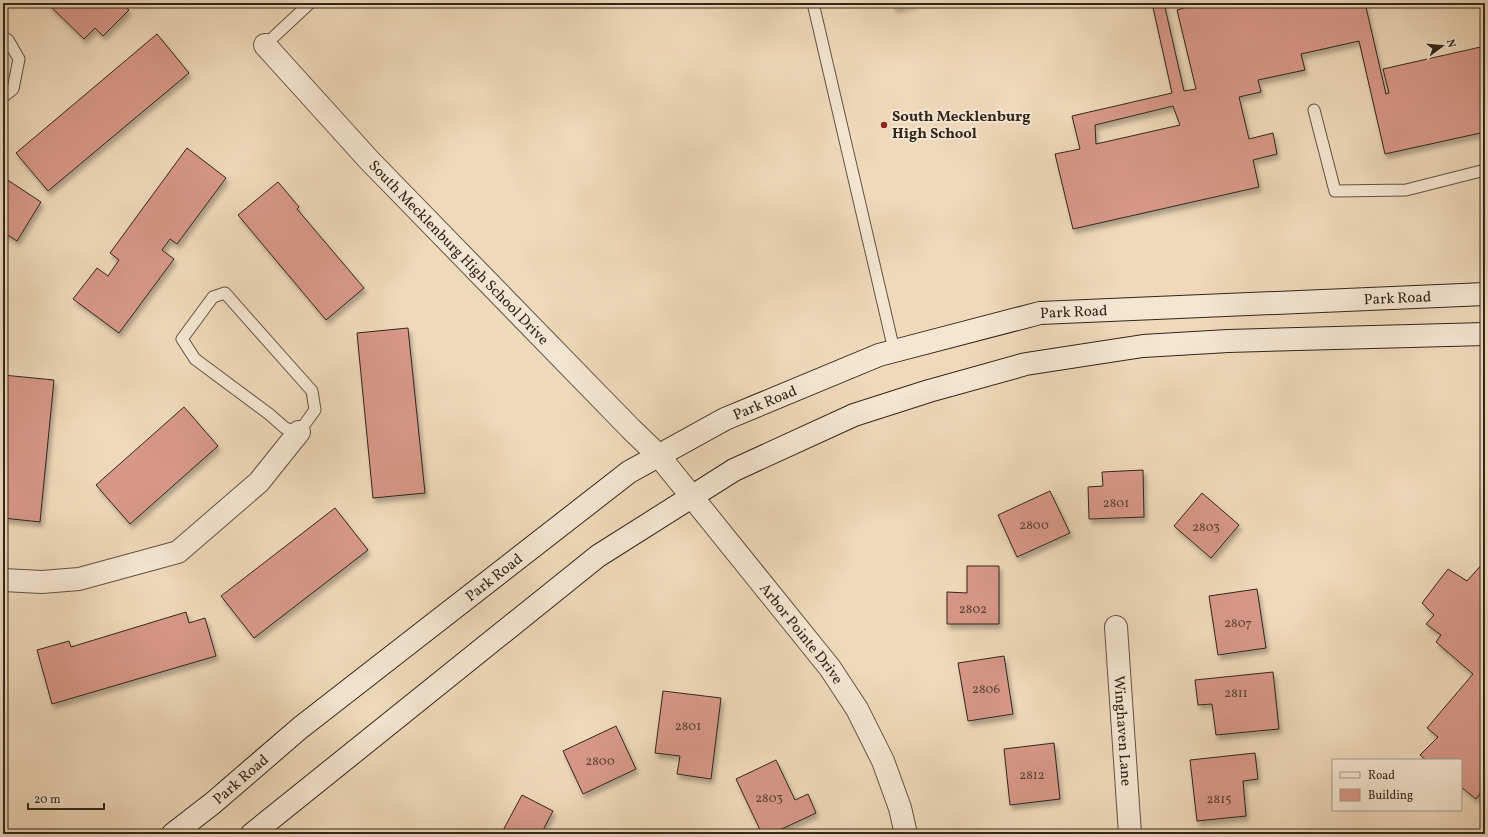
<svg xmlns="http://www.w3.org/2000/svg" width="1488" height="837" font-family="Vollkorn,serif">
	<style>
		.building { fill: #d89889; stroke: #30261b; fill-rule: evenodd; filter: url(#shadow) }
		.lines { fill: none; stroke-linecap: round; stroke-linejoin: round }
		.service-casing { stroke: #605343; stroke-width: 13 }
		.minor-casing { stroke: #605343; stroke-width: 24 }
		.secondary-casing { stroke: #30261b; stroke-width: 24 }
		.service { stroke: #f5e6d2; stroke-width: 11 }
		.minor { stroke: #f5e6d2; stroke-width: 22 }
		.secondary { stroke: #f5e6d2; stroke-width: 22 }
		.poi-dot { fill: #8f2418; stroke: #f5e6d2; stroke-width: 1.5 }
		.labels { text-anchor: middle; stroke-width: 4; stroke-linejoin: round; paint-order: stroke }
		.number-label { font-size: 13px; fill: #5a4236 }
		.poi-label { font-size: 15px; font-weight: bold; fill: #30261b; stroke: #f5e6d2; text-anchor: start }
		.street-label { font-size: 15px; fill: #30261b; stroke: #f5e6d2 }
	</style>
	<defs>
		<filter id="shadow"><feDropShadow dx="2.5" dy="4.5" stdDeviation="2" flood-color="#0004"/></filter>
	</defs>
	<rect width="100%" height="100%" fill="#efd9ba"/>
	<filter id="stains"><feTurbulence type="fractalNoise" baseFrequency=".005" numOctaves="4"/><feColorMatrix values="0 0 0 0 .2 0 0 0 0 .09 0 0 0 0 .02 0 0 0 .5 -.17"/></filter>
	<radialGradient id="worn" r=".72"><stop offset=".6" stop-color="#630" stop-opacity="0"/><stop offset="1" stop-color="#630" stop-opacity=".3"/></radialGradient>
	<g class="building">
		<path d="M47 3H121L129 10 103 36 95 28 84 39Z"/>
		<path d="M893 3H917L894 8Z"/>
		<path d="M1152 3H1164L1184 91 1196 89 1177 10 1201 3H1365L1386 94 1389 93 1383 69 1485 46V132L1385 154 1359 41 1301 54 1305 70 1258 80 1261 92 1239 97 1249 139 1273 133 1277 154 1253 160 1259 187 1073 229 1055 154 1080 149 1072 116 1172 93ZM1173 106 1180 125 1096 144 1095 125Z"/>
		<path d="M157 34 189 73 48 191 16 153Z"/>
		<path d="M187 148 226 178 177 244 170 239 162 250 174 259 119 333 73 299 97 268 108 276 119 260 110 253Z"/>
		<path d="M3 177 41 202 17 241 3 232Z"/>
		<path d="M278 182 299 207 297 209 364 288 326 320 238 215Z"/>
		<path d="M408 328 425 493 373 498 357 333Z"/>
		<path d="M3 375 54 380 40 522 3 518Z"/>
		<path d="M184 407 218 446 130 524 96 485Z"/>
		<path d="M1143 470 1144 517 1089 519 1088 487 1103 486 1102 472Z"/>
		<path d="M1050 491 1070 533 1017 557 998 515Z"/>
		<path d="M1202 493 1239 525 1211 558 1174 526Z"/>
		<path d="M335 508 368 550 254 638 221 596Z"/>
		<path d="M1483 563 1485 565V787L1476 799 1461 787V760H1426L1420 755 1438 737 1427 728 1473 674 1436 642 1441 635 1426 624 1434 615 1422 603 1448 569 1467 581Z"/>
		<path d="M967 566H999V624H947V592L967 593Z"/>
		<path d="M1257 589 1266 648 1218 655 1209 596Z"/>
		<path d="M186 612 189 623 205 618 216 656 52 704 37 650 69 641 71 647Z"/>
		<path d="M1004 656 1013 714 968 721 958 663Z"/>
		<path d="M1273 672 1279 729 1216 735 1212 704 1198 705 1195 680Z"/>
		<path d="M663 691 721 698 711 779 677 774 680 756 655 753Z"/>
		<path d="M616 726 636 769 583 794 563 751Z"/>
		<path d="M1054 743 1060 799 1010 805 1004 749Z"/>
		<path d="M1255 753 1258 779 1243 781 1246 816 1197 821 1190 760Z"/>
		<path d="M776 760 795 800 808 794 816 813 771 834H762L736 779Z"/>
		<path d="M522 795 553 811 541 834H501Z"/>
	</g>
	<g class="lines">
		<defs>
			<g id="service">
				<path d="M813 3 894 350"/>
				<path d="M3 37 8 40 19 59 13 89 3 97"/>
				<path d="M265 45 310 3"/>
				<path d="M1314 110 1335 191 1406 190 1485 170"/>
				<path d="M225 293 312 391 315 410 299 432 285 428 269 414 195 359 182 339 213 297Z"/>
			</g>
			<g id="minor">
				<path id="s1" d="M265 45 369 160 631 429 659 456 830 668 857 709 883 761 900 808 906 834"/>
				<path d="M3 580 42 582 79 579 178 552 259 482 299 432"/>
				<path id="s2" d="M1116 627 1130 834"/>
			</g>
			<g id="secondary">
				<path id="s3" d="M173 834 213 803 300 728 629 472 725 419 879 355 1040 313 1485 294"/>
				<path d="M252 834 598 556 734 470 854 415 929 391 1026 364 1143 346 1228 341 1485 334"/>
			</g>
		</defs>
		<use href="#service" class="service-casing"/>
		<use href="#minor" class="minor-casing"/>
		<use href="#secondary" class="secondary-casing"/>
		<use href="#service" class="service"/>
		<use href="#minor" class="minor"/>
		<use href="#secondary" class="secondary"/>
	</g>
	<circle class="poi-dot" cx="884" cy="125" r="4"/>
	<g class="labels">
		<g class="number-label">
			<text x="1116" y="507">2801</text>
			<text x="1034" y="529">2800</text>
			<text x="1206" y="531">2803</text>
			<text x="973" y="613">2802</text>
			<text x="1238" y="627">2807</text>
			<text x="986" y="693">2806</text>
			<text x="1236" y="697">2811</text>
			<text x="688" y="730">2801</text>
			<text x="600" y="765">2800</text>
			<text x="1032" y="779">2812</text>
			<text x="769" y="802">2803</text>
			<text x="1219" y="803">2815</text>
		</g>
		<g class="poi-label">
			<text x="892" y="121">South Mecklenburg<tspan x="892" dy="17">High School</tspan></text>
		</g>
		<g class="street-label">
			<text dy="5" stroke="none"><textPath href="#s1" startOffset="284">South Mecklenburg High School Drive</textPath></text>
			<text dy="5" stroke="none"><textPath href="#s3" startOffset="1383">Park Road</textPath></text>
			<text dy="5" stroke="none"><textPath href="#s3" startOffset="1059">Park Road</textPath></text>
			<text dy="5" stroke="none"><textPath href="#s3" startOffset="735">Park Road</textPath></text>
			<text dy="5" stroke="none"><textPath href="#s3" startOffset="411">Park Road</textPath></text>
			<text dy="5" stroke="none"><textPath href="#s1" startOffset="797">Arbor Pointe Drive</textPath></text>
			<text dy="5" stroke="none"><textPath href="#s2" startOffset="104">Winghaven Lane</textPath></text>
			<text dy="5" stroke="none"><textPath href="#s3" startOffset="87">Park Road</textPath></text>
		</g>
	</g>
	<rect width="1488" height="837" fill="none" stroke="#efd9ba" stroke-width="16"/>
	<rect x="4" y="4" width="1480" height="829" fill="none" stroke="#30261b" stroke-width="2"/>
	<rect x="8" y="8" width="1472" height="821" fill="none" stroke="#30261b"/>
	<rect x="1332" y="759" width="130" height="52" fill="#f5e6d2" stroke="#a69989"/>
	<rect x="1340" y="772" width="20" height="6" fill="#f5e6d2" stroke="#a69989"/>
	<text x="1368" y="779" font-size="12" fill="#30261b">Road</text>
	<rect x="1340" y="789" width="20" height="12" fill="#d89889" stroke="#a69989"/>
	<text x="1368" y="799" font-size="12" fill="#30261b">Building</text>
	<g transform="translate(1442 46) rotate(74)" stroke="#f5e6d2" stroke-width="3" paint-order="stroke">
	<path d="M0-3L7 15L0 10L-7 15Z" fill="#30261b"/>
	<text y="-6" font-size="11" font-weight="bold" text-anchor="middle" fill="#30261b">N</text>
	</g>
	<path d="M28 803v6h76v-6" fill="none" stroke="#30261b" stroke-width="2"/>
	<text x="34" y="803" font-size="12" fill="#30261b" stroke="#f5e6d2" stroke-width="3" paint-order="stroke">20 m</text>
	<rect width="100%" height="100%" filter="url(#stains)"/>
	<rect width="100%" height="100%" fill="url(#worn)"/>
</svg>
